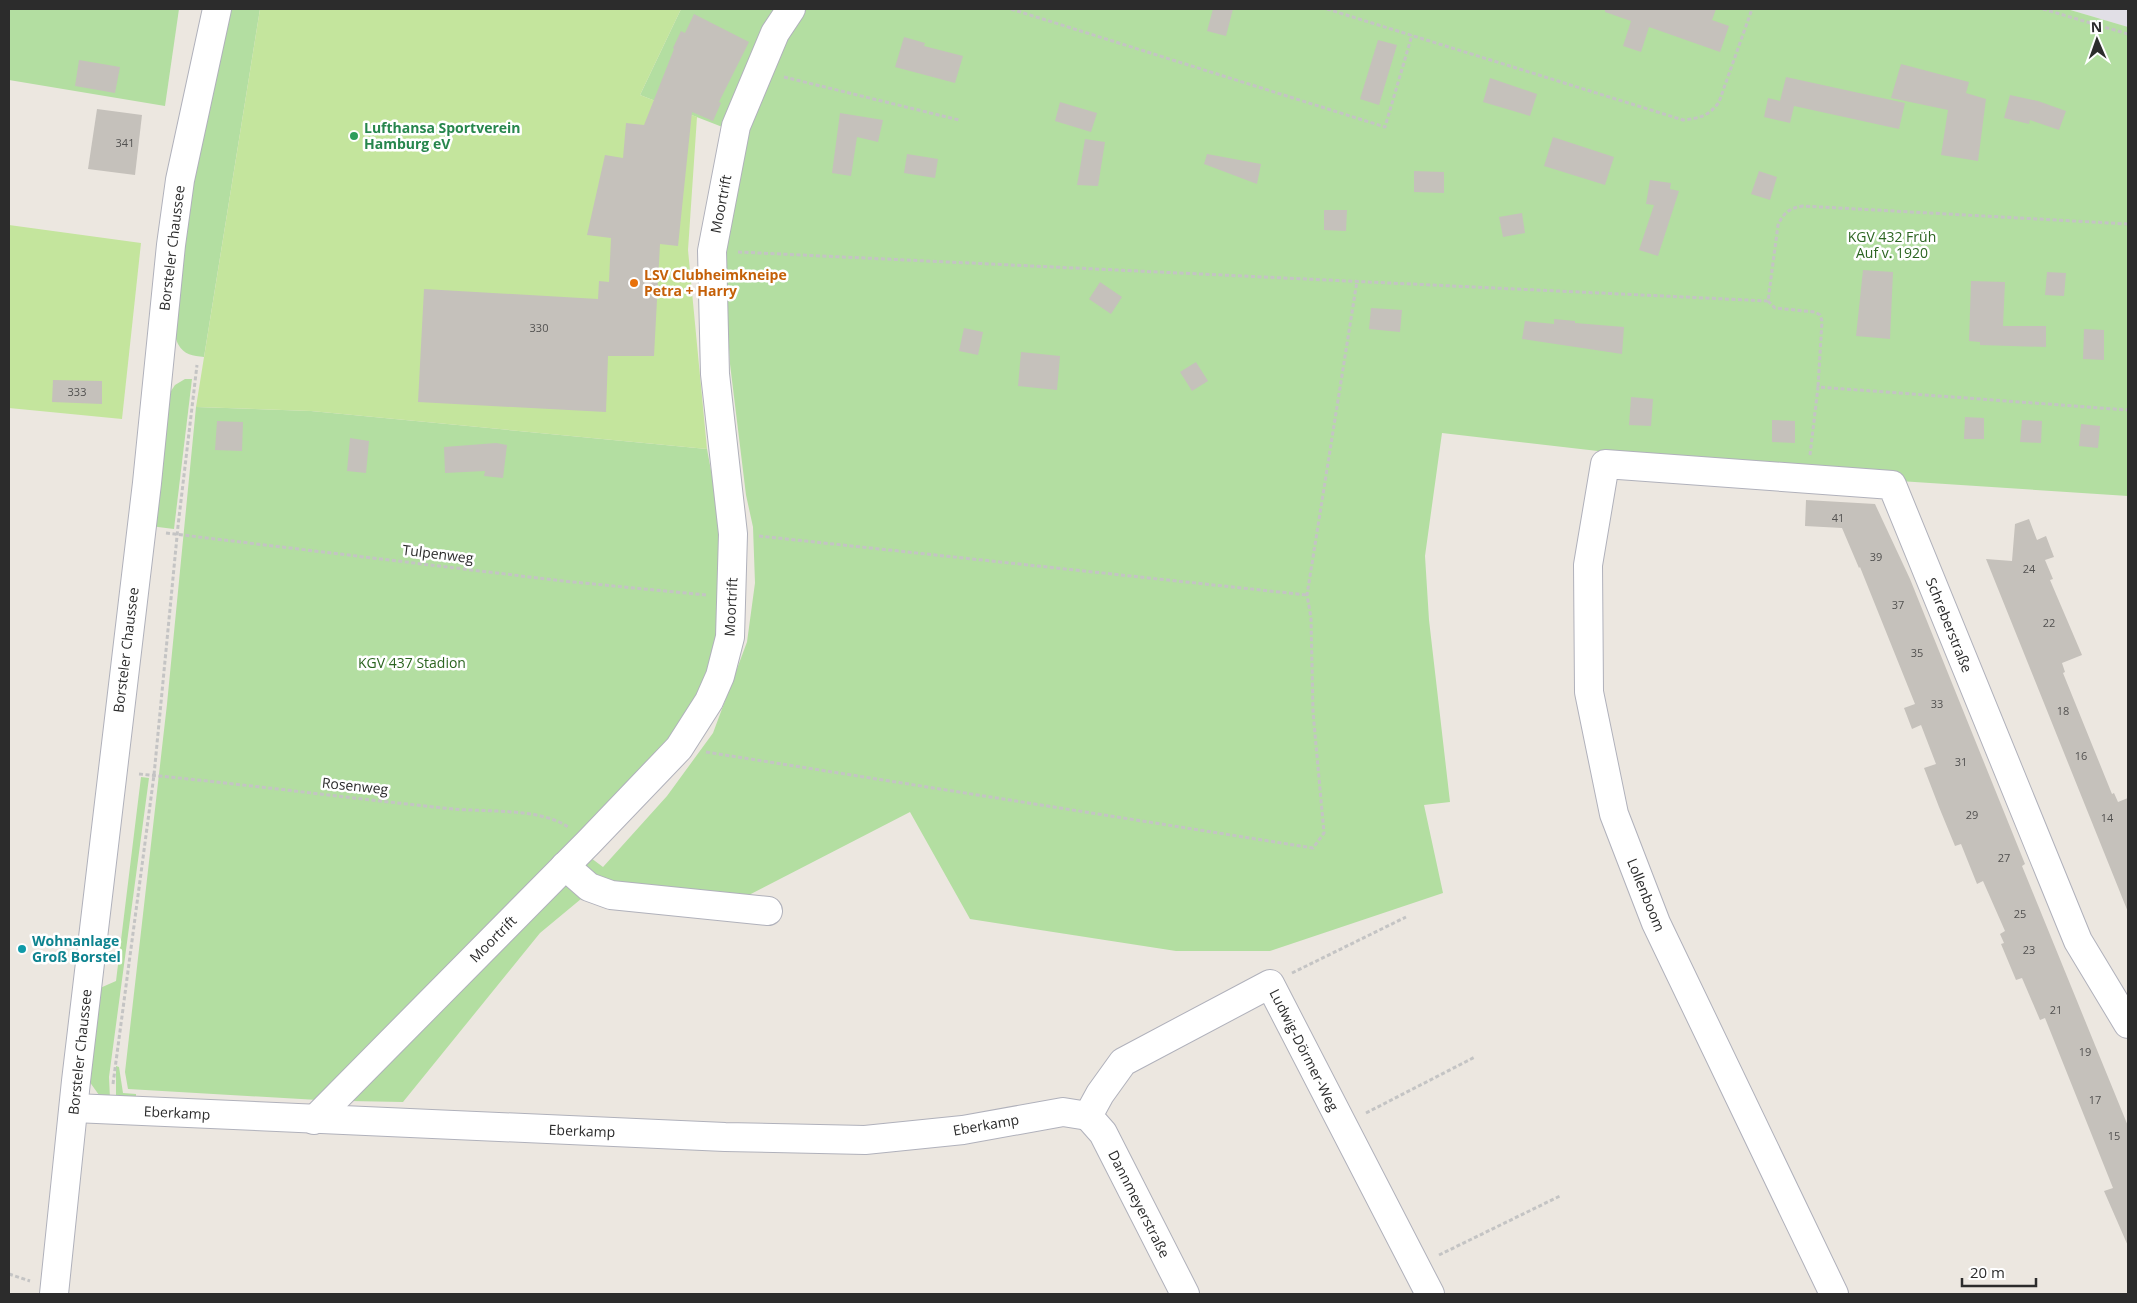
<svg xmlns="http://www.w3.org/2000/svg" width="2137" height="1303" font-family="'Open Sans',sans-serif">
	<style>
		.industrial { fill: #e1dfe6 }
		.green { fill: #b3dea1 }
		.pitch { fill: #c4e59d }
		.building { fill: #c5c1bb }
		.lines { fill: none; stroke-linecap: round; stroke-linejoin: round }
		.minor-casing { stroke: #b0b1bb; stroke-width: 30 }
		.path { stroke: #c4c4c4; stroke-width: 3; stroke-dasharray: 4 2.5; stroke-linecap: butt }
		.minor { stroke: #fff; stroke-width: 28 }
		.leisure-dot { fill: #2e9e5b; stroke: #fff; stroke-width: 2 }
		.food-dot { fill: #e8710a; stroke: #fff; stroke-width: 2 }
		.culture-dot { fill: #0f9aa8; stroke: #fff; stroke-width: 2 }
		.labels { text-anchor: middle; stroke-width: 5; stroke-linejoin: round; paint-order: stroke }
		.number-label { font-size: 11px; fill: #525150 }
		.leisure-label { font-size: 14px; font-weight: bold; fill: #27864d; stroke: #fff; text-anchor: start }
		.street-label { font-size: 14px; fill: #2c2c2c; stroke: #fff }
		.park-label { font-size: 14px; fill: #2c6521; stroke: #fff }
		.food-label { font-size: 14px; font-weight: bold; fill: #c56008; stroke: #fff; text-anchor: start }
		.culture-label { font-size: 14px; font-weight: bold; fill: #0d838f; stroke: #fff; text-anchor: start }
	</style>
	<rect width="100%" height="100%" fill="#ece7e0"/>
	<path class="industrial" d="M2067 9H2128V27Z"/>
	<g class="green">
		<path d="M9 9H179L165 106 9 80Z"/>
		<path d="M226 9H260L204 357C193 356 184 355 178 344 159 310 215 60 226 9Z"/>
		<path d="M681 9H2067L2128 27V496L1807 475 1442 433 1425 556 1429 620 1450 802 1424 805 1443 893 1270 951H1176L970 919 910 812 743 898 600 884 576 866 587 855 603 867 667 796 713 733 747 642 755 583 753 527 746 495 730 364 724 265 743 135 640 95Z"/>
		<path d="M185 379H192L174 529 150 526 169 394 175 385Z"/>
		<path d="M196 407 311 411 707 449 723 535 722 601 714 656 701 694 653 761 318 1100 128 1089 125 1072 167 704Z"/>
		<path d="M141 777 149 778 109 1077 110 1099 99 1095 89 1081 100 988 116 981Z"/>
		<path d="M565 879 587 894 540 933 403 1102 350 1101Z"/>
		<path d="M116 1066 119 1067 123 1093 136 1094V1101L116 1100Z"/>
	</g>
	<g class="pitch">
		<path d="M260 9H681L640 95 697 117 688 250 707 449 311 411 196 407Z"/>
		<path d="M9 225 141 243 122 419 9 408Z"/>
	</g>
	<g class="building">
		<path d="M1213 9H1233L1226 36 1207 31Z"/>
		<path d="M1605 9H1716L1712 20 1729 26 1720 52 1649 27 1641 52 1623 46 1631 21 1605 12Z"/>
		<path d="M694 14 749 42 719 102 721 103 713 121 692 112 678 246 660 244 654 356H608L606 412 418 402 424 289 598 299 599 281 609 282 611 238 587 235 605 155 623 158 626 123 644 125 674 49 673 48 681 31 685 33Z"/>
		<path d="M904 37 925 43 924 46 963 56 955 83 895 67Z"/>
		<path d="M1378 40 1397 45 1379 105 1360 99Z"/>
		<path d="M79 60 120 67 115 93 75 86Z"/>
		<path d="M1901 64 1969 82 1966 93 1986 99 1978 161 1941 155 1948 110 1891 98Z"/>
		<path d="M1786 77 1905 103 1899 129 1794 106 1790 123 1764 117 1768 98 1780 101Z"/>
		<path d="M1490 78 1537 94 1530 116 1483 102Z"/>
		<path d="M2010 95 2038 101 2066 111 2059 130 2030 120 2029 124 2004 118Z"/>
		<path d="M1060 102 1097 113 1091 132 1055 121Z"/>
		<path d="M97 109 142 115 135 175 88 169Z"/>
		<path d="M840 113 883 120 878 142 857 137 851 176 832 173Z"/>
		<path d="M1553 137 1614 157 1605 185 1544 166Z"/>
		<path d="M1085 139 1105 142 1098 186 1077 185Z"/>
		<path d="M907 154 938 159 935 178 904 173Z"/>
		<path d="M1207 154 1261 164 1257 184 1204 164Z"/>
		<path d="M1414 171 1444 172V193L1414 192Z"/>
		<path d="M1759 171 1777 177 1770 200 1751 194Z"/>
		<path d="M1650 180 1671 183 1670 189 1679 191 1658 256 1639 250 1654 205 1646 204Z"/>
		<path d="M1324 210H1347L1346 231 1324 230Z"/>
		<path d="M1522 213 1525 233 1503 237 1499 217Z"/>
		<path d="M1863 270 1893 272 1890 339 1856 336Z"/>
		<path d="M2047 272 2066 273 2064 296 2045 295Z"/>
		<path d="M1971 281 2005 282 2003 326H2046V347L1980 345V342L1969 341Z"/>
		<path d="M1100 282 1122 297 1111 314 1089 299Z"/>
		<path d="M1371 308 1402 310 1400 332 1369 329Z"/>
		<path d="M1554 319 1575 321V323L1624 327 1622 354 1522 339 1525 321 1554 324Z"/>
		<path d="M964 328 983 332 978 355 959 351Z"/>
		<path d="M2084 329 2104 330V360L2083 359Z"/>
		<path d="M1021 352 1060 356 1057 390 1018 386Z"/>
		<path d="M1196 362 1208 381 1192 391 1180 372Z"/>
		<path d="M53 380 102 381V404L52 402Z"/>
		<path d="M1631 397 1653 399 1651 426 1629 425Z"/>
		<path d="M1965 417 1984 418V439H1964Z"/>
		<path d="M1772 420 1795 421V443L1772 442Z"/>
		<path d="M2022 420 2042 421 2041 443 2020 442Z"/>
		<path d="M217 421 243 422 242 451 215 450Z"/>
		<path d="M2081 424 2100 426 2098 448 2079 446Z"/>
		<path d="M350 438 369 441 366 473 347 471Z"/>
		<path d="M496 443 507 445 503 478 484 476 485 471 445 473 444 447Z"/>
		<path d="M1806 500 1875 504 1910 579 2025 864 2022 866 2128 1126V1246L2104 1191 2113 1188 2045 1018 2040 1020 2022 978 2016 980 2001 944 2004 943 2000 934 2005 931 1983 881 1977 884 1961 844 1955 846 1939 807 1924 768 1936 764 1921 725 1912 729 1904 708 1915 704 1860 567 1859 568 1842 528 1805 526Z"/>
		<path d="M2029 519 2037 540 2046 536 2054 557 2045 560 2053 579 2050 580 2082 655 2062 663 2065 672 2063 673 2112 794 2114 793 2118 802 2128 798V912L1986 559 2012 561 2015 524Z"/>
	</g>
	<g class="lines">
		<defs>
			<g id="minor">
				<path d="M565 866 589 887 611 895 768 911"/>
				<path d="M74 1108 725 1137 865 1140 963 1130 1063 1112 1088 1116"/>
				<path d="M1088 1116 1100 1094 1123 1062 1270 984 1430 1294"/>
				<path d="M1088 1116 1103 1133 1185 1294"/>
				<path d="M314 1120 589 842 679 748 709 701 720 676 730 637 733 534 715 374 712 251 736 126 775 33 791 9"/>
				<path d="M54 1294 76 1081 147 483 171 245 180 180 217 9"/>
				<path d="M1834 1294 1656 923 1614 814 1589 692 1588 565 1605 464 1892 485 2078 941 2128 1024"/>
			</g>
		</defs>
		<use href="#minor" class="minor-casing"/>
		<g class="path">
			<path d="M1011 9 1385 127 1412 35"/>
			<path d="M1327 9 1683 120C1700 118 1709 116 1719 102L1752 9"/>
			<path d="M2043 9 2128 34"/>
			<path d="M784 77 959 120"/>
			<path d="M738 252 1768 301 1778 225C1784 212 1790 208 1803 206L2128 224"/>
			<path d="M1768 301 1775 308 1815 312 1820 315 1822 321 1818 387"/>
			<path d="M1810 455 1818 387 2128 410"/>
			<path d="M166 533 563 581 706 595"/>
			<path d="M759 536 1307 595"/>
			<path d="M706 752 1313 848 1324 833 1313 712 1311 618 1307 595 1357 281"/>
			<path d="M139 774C244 784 348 798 453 809 486 812 541 808 568 827"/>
			<path d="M1292 973 1406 917"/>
			<path d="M113 1084 154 775 178 526 197 365"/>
			<path d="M1366 1113 1475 1057"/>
			<path d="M1439 1255 1560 1196"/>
			<path d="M9 1274 30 1281"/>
		</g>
		<use href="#minor" class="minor"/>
	</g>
	<circle class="leisure-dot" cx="354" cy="136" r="5"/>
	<circle class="food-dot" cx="634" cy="283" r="5"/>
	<circle class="culture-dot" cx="22" cy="949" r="5"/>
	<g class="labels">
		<g class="number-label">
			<text x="125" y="147">341</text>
			<text x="539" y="332">330</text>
			<text x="77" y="396">333</text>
			<text x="1838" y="522">41</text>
			<text x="1876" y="561">39</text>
			<text x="2029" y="573">24</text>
			<text x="1898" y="609">37</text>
			<text x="2049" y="627">22</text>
			<text x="1917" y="657">35</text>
			<text x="1937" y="708">33</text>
			<text x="2063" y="715">18</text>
			<text x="2081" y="760">16</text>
			<text x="1961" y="766">31</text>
			<text x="1972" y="819">29</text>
			<text x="2107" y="822">14</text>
			<text x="2004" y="862">27</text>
			<text x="2020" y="918">25</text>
			<text x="2029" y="954">23</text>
			<text x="2056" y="1014">21</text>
			<text x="2085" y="1056">19</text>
			<text x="2095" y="1104">17</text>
			<text x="2114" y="1140">15</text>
		</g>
		<g class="leisure-label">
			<text x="364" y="133">Lufthansa Sportverein<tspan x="364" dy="16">Hamburg eV</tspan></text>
		</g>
		<g class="street-label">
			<text transform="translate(721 204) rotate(-79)" y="5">Moortrift</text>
			<text transform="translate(172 248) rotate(-83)" y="5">Borsteler Chaussee</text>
			<text transform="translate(438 554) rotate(7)" y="5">Tulpenweg</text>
			<text transform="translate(731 607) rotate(-87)" y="5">Moortrift</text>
			<text transform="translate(1949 625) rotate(68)" y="5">Schreberstraße</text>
			<text transform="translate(126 650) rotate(-83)" y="5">Borsteler Chaussee</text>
			<text transform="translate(355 786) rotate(6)" y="5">Rosenweg</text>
			<text transform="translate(1646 895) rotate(68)" y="5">Lollenboom</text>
			<text transform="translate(493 939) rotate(-45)" y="5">Moortrift</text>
			<text transform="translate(1304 1050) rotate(63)" y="5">Ludwig-Dörmer-Weg</text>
			<text transform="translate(80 1052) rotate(-84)" y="5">Borsteler Chaussee</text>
			<text transform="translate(177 1113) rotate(3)" y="5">Eberkamp</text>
			<text transform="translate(986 1125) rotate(-10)" y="5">Eberkamp</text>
			<text transform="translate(582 1131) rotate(2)" y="5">Eberkamp</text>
			<text transform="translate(1139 1204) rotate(63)" y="5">Dannmeyerstraße</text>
		</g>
		<g class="park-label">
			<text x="1892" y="242">KGV 432 Früh<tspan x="1892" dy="16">Auf v. 1920</tspan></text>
			<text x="412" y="668">KGV 437 Stadion</text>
		</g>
		<g class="food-label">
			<text x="644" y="280">LSV Clubheimkneipe<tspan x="644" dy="16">Petra + Harry</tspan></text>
		</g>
		<g class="culture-label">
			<text x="32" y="946">Wohnanlage<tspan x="32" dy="16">Groß Borstel</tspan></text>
		</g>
	</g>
	<rect width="2137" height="1303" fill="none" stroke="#2c2c2c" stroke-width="20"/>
	<g transform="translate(2097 40) rotate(358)" stroke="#ffffff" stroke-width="4" paint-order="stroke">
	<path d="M0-4L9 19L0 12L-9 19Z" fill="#2c2c2c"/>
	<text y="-8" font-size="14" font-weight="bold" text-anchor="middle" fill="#2c2c2c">N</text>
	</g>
	<path d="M1962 1278v8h74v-8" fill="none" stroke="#2c2c2c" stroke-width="2.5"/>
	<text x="1970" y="1278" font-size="15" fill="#2c2c2c" stroke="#ffffff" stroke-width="4" paint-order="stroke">20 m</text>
</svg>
